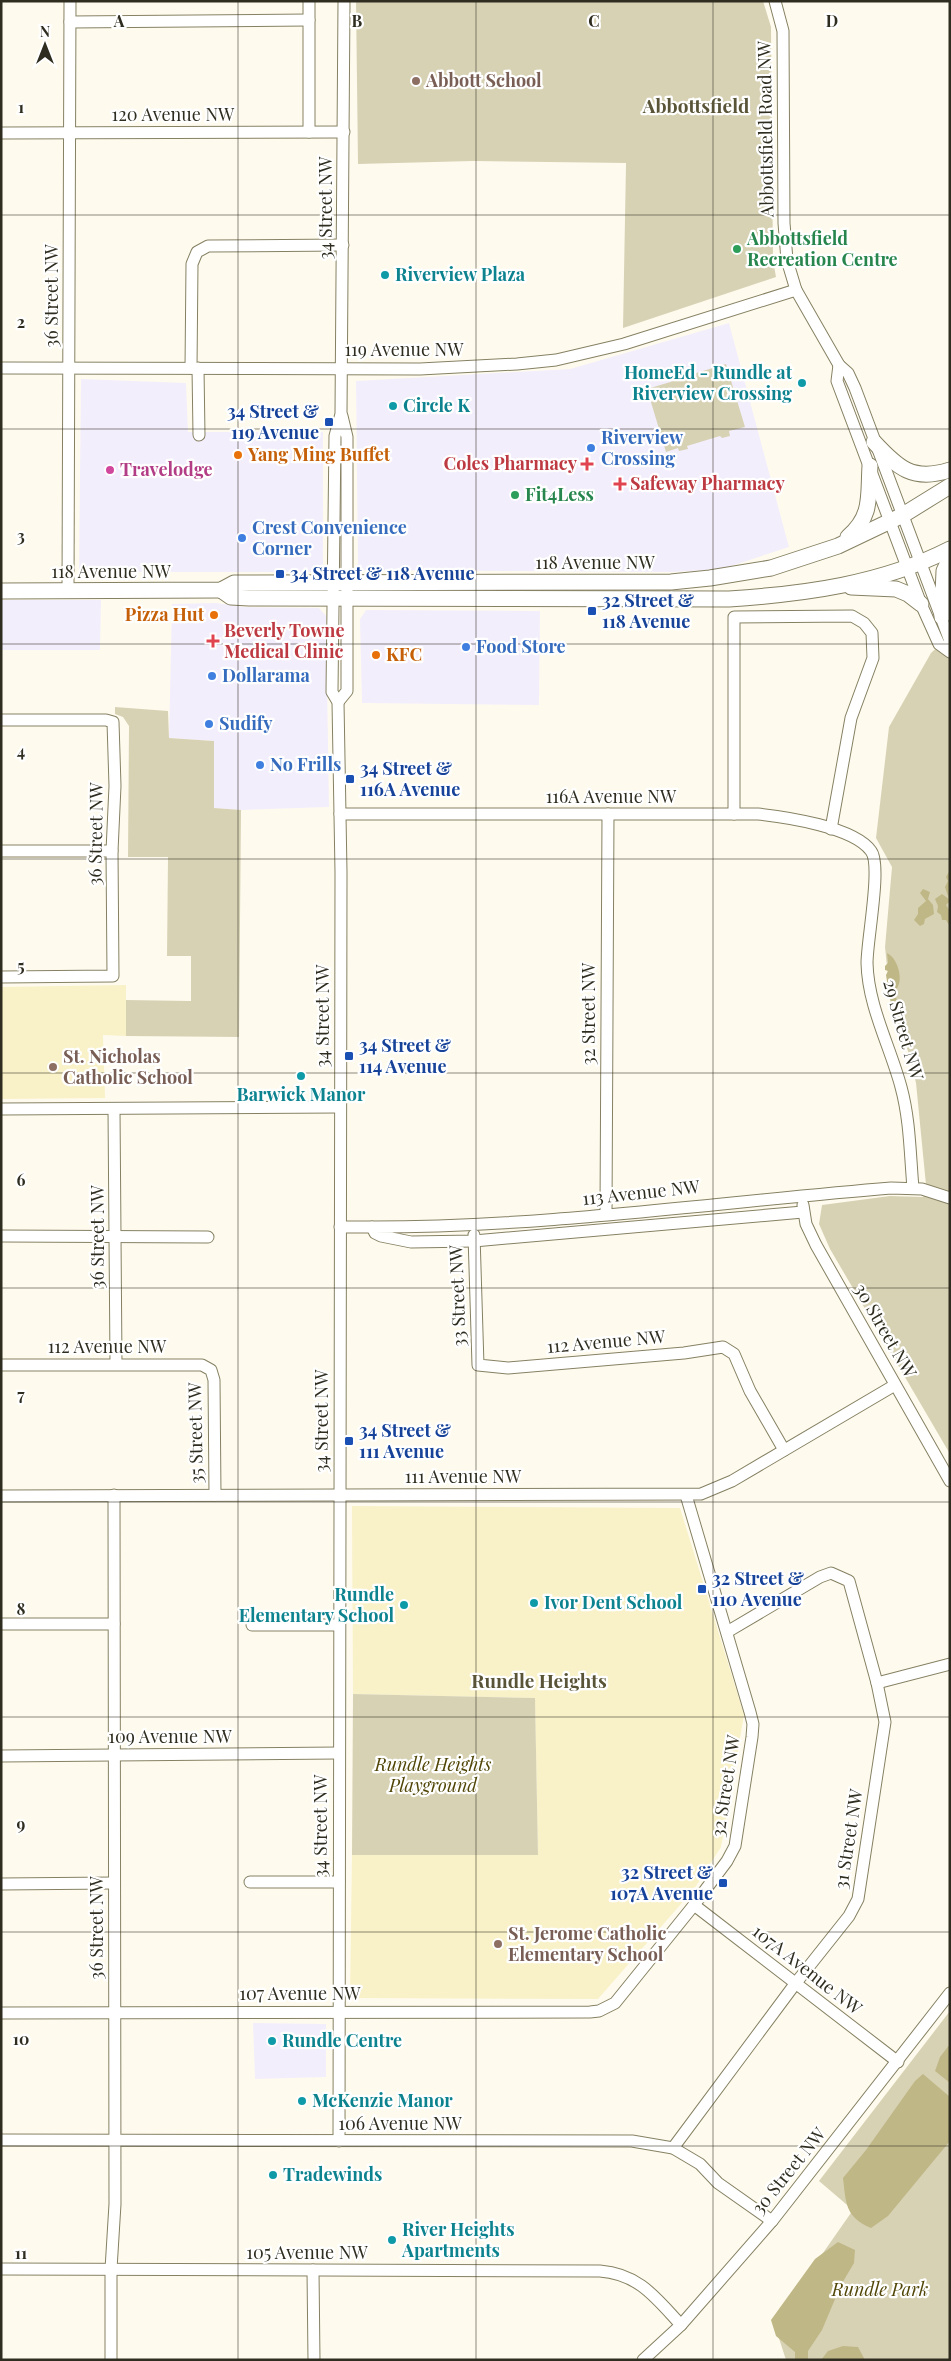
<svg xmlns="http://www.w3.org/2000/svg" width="951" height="2361" font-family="'Playfair Display',serif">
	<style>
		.commercial { fill: #f3eefc }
		.built { fill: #f9f1c8 }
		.green { fill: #d8d2b5 }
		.forest { fill: #c0b786 }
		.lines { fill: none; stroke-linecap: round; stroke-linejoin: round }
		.minor-casing { stroke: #868163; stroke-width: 13 }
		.major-casing { stroke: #868163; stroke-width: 17 }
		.minor { stroke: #fff; stroke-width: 11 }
		.major { stroke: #fff; stroke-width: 15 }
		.grid { fill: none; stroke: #2f2d20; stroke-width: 1; stroke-opacity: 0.55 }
		.education-dot { fill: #8d6e63; stroke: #fff; stroke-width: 2 }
		.leisure-dot { fill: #2e9e5b; stroke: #fff; stroke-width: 2 }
		.culture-dot { fill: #0f9aa8; stroke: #fff; stroke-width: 2 }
		.transit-dot { fill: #1a4fb4; stroke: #fff; stroke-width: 2 }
		.shop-dot { fill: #3f7fe0; stroke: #fff; stroke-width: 2 }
		.food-dot { fill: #e8710a; stroke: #fff; stroke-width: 2 }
		.health-dot { fill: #e0444e; stroke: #fff; stroke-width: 2 }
		.hotel-dot { fill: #d1479c; stroke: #fff; stroke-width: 2 }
		.labels { text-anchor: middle; stroke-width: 4.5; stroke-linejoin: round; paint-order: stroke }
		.education-label { font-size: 18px; font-weight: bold; fill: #785e54; stroke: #fff; text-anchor: start }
		.street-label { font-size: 18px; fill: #2f2d20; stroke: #fff }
		.leisure-label { font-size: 18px; font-weight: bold; fill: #27864d; stroke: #fff; text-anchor: start }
		.culture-label { font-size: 18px; font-weight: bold; fill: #0d838f; stroke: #fff; text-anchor: start }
		.transit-label { font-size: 18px; font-weight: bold; fill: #164399; stroke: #fff; text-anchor: start }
		.shop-label { font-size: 18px; font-weight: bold; fill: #366cbe; stroke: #fff; text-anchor: start }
		.food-label { font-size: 18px; font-weight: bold; fill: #c56008; stroke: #fff; text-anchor: start }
		.health-label { font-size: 18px; font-weight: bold; fill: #be3a42; stroke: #fff; text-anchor: start }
		.hotel-label { font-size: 18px; font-weight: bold; fill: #b23c85; stroke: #fff; text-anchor: start }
		.park-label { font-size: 18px; font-style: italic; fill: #514607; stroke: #fff }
		.neighbourhood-label { font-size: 19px; font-weight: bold; fill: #595437; stroke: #fff }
		.grid-label { font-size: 16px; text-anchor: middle; font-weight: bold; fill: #2f2d20; stroke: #fff; stroke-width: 4.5; stroke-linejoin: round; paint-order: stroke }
	</style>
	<rect width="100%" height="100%" fill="#fefbee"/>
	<g class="commercial">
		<path d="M729 323 789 547 722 569 673 572 358 570 356 381 570 369Z"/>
		<path d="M81 379 186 383 188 432H323V572H79Z"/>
		<path d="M1 600H101L100 650H1Z"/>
		<path d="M216 603 244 607 319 608 326 616 329 807 241 810 214 808V741L169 738 172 604Z"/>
		<path d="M366 610 540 611 539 705 362 703 360 619Z"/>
		<path d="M253 2023 326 2024V2077L255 2079Z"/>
	</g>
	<g class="built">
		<path d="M126 985V1036L103 1035 105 1098 1 1099V987Z"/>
		<path d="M352 1506 680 1508 744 1715 721 1847 694 1889 598 1999 350 1998 352 1855 538 1854 535 1698 353 1694Z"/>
	</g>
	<g class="green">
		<path d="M356 1H763L771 27 773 260 776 277 623 328 626 163 473 161 358 164Z"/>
		<path d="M726 364 745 427 729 431 730 436 722 438 720 436 687 446 688 449 679 451 678 448 666 452 647 389 677 380 676 373 691 369 693 374Z"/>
		<path d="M950 571V1454L830 1249 819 1224 822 1205 890 1196 923 1197 926 1185 916 1083 908 1051 891 1006 885 947 892 867 876 838 889 727 931 653 946 639Z"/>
		<path d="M115 707 168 711 169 738 214 741V808L241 810 239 1037 126 1036V1000L191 1001V956H167L168 857H128L129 726 123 717 115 714Z"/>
		<path d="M353 1694 535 1698 538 1855H352Z"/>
		<path d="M950 2011V2360H786L774 2323 853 2210 819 2181Z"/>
	</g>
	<g class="forest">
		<path d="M950 870V901L946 905 950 911 949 925 946 920H942L941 915 937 912 938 906 935 899 942 894 949 899 945 887 948 881 946 877Z"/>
		<path d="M923 889 930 892 928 899 933 905 934 914 925 919 924 924 920 926 914 920 918 914V908L926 901 920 893Z"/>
		<path d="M887 953C898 958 905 982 895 991L897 1002 894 1003 890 1000 886 975 888 971 885 970V966L888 963Z"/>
		<path d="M950 2044V2083L935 2071 940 2057Z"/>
		<path d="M923 2074 950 2097V2141L888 2216 871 2228C845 2217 846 2203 843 2178L866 2150 915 2081Z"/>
		<path d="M838 2242 855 2250 854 2263 841 2285 822 2330 808 2351V2360H795V2352L776 2336 771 2320 815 2259Z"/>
		<path d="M843 2346 858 2347 865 2360H821L828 2351Z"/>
	</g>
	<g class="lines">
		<defs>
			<g id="minor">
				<path d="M309 1V132"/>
				<path d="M775 1 783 31 784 223 787 260 796 290 839 365 848 373 855 388 950 641"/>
				<path d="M70 22 309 20"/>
				<path d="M1 133 344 132"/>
				<path d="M839 365 837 381 921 604 939 644 950 652"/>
				<path d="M1 368 420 369 517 364 556 360 624 344 796 290"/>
				<path d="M191 368 192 264 197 252 208 246 343 245"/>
				<path d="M198 368 199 435"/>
				<path d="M68 591 70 1"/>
				<path d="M338 702 347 691V437L342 416"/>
				<path d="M1 720H106L113 722 115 786 112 851 113 976 1 977"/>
				<path d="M340 814H758C786 817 854 827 871 851 882 865 867 940 867 963 868 1006 890 1046 901 1087 910 1120 910 1154 913 1188"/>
				<path d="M734 814V617L852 616 864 623 872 633 873 658 851 718 831 829"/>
				<path d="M1 851H112"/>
				<path d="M1 1109 340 1107"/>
				<path d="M114 1109 116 1364"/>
				<path d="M803 1205 806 1224 816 1245 950 1481"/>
				<path d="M803 1212 474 1241 411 1242 381 1236 375 1233 372 1227C546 1227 719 1202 891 1188L922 1189 950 1198"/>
				<path d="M606 1214 608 814"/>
				<path d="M340 1227H372"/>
				<path d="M474 1235 478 1365 508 1368 684 1353 723 1347 734 1354 750 1391 784 1450"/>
				<path d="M1 1236 208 1237"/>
				<path d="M1 1365H202L211 1370 214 1380 215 1495"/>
				<path d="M1 1496 701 1494 732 1481 895 1385"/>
				<path d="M1 1624H114"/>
				<path d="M252 1625H339"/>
				<path d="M877 1683 950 1664"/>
				<path d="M1 1756 339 1753"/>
				<path d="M250 1882H339"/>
				<path d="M1 1884 114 1883"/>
				<path d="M694 1905 898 2062"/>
				<path d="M1 2013 590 2012 599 2011 615 2003 694 1905 727 1861 735 1846 752 1737 753 1724 750 1712 686 1495"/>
				<path d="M1 2140 632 2141 673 2148 700 2164 718 2183 772 2221"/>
				<path d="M339 2141 341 872 338 702 332 692 335 436 341 414 344 1"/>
				<path d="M673 2148 795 1984 849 1916 858 1899 885 1722 877 1683 849 1581 831 1573 820 1577 727 1632"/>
				<path d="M1 2269 600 2271C639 2274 656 2298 681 2325"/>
				<path d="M313 2270 314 2360"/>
				<path d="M111 2360V2269L115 2204 114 1495"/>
				<path d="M643 2360 681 2325 772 2221 950 1993"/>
			</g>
			<g id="major">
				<path d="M874 442C898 468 913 482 950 470"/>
				<path d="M848 537C873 516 868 495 870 466"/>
				<path d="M851 587 896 589 908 594 921 604"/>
				<path d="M221 590 231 597 249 598 729 599C804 594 882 584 950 549"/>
				<path d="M1 591 221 590 234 583 671 582 710 578 771 568 838 546 903 515 950 486"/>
				<path d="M942 617 944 571 950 558"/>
			</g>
		</defs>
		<use href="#minor" class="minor-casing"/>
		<use href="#major" class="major-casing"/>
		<use href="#minor" class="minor"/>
		<use href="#major" class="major"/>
	</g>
	<path class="grid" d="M238 1V2360M476 1V2360M713 1V2360M1 215H950M1 429H950M1 644H950M1 859H950M1 1073H950M1 1288H950M1 1502H950M1 1717H950M1 1932H950M1 2146H950"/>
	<g class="education-dot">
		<circle cx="416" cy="81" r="5"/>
		<circle cx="53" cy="1067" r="5"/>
		<circle cx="498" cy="1944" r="5"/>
	</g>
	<g class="leisure-dot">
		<circle cx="737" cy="249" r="5"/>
		<circle cx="515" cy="495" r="5"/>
	</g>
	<g class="culture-dot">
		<circle cx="385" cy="275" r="5"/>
		<circle cx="802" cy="383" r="5"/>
		<circle cx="393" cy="406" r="5"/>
		<circle cx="301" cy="1076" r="5"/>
		<circle cx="534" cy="1603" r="5"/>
		<circle cx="404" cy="1605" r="5"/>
		<circle cx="272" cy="2041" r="5"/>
		<circle cx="302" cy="2101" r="5"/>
		<circle cx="273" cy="2175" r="5"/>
		<circle cx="392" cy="2240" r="5"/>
	</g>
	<g class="transit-dot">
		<rect x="324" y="417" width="10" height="10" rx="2.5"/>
		<rect x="275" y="569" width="10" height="10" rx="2.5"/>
		<rect x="587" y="606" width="10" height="10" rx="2.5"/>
		<rect x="345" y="774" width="10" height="10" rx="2.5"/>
		<rect x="344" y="1051" width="10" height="10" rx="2.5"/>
		<rect x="344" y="1436" width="10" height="10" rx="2.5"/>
		<rect x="697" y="1584" width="10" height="10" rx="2.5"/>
		<rect x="718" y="1878" width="10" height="10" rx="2.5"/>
	</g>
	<g class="shop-dot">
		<circle cx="591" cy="448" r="5"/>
		<circle cx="242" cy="538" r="5"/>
		<circle cx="466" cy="647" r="5"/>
		<circle cx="212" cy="676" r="5"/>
		<circle cx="209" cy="724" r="5"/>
		<circle cx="260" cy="765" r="5"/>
	</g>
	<g class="food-dot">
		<circle cx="238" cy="455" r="5"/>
		<circle cx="214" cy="615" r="5"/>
		<circle cx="376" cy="655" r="5"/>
	</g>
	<g class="health-dot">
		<path d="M584.5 456.5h5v5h5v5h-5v5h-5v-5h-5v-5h5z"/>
		<path d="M617.5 476.5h5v5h5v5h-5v5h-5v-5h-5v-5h5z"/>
		<path d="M210.5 633.5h5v5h5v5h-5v5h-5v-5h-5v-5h5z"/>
	</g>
	<circle class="hotel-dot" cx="110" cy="470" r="5"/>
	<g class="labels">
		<g class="education-label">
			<text x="426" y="87">Abbott School</text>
			<text x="63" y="1063">St. Nicholas<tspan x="63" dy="21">Catholic School</tspan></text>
			<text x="508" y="1940">St. Jerome Catholic<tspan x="508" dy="21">Elementary School</tspan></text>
		</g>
		<g class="street-label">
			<text x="173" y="121">120 Avenue NW</text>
			<text transform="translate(766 129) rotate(-91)" y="6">Abbottsfield Road NW</text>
			<text transform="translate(326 208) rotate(-90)" y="6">34 Street NW</text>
			<text transform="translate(52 296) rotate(-90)" y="6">36 Street NW</text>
			<text x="404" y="356">119 Avenue NW</text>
			<text x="595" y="569">118 Avenue NW</text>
			<text x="111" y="578">118 Avenue NW</text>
			<text x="611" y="803">116A Avenue NW</text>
			<text transform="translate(96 834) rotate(-89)" y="6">36 Street NW</text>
			<text transform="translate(589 1014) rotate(-90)" y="6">32 Street NW</text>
			<text transform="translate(323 1016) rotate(-90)" y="6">34 Street NW</text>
			<text transform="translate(903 1030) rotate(74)" y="6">29 Street NW</text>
			<text transform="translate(641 1193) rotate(-6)" y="6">113 Avenue NW</text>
			<text transform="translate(98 1237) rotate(-90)" y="6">36 Street NW</text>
			<text transform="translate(458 1296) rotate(-92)" y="6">33 Street NW</text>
			<text transform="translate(885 1331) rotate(60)" y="6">30 Street NW</text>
			<text transform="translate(606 1342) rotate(-5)" y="6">112 Avenue NW</text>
			<text x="107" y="1353">112 Avenue NW</text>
			<text transform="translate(322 1421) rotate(-90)" y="6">34 Street NW</text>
			<text transform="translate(196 1433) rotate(-91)" y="6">35 Street NW</text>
			<text x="463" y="1483">111 Avenue NW</text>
			<text x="170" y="1743">109 Avenue NW</text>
			<text transform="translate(726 1786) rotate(-81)" y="6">32 Street NW</text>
			<text transform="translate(321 1826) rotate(-90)" y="6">34 Street NW</text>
			<text transform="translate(849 1839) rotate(-81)" y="6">31 Street NW</text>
			<text transform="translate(97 1928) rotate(-90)" y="6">36 Street NW</text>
			<text transform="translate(807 1970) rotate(38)" y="6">107A Avenue NW</text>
			<text x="300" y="2000">107 Avenue NW</text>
			<text x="400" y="2130">106 Avenue NW</text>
			<text transform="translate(789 2171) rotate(-51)" y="6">30 Street NW</text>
			<text x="307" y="2259">105 Avenue NW</text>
		</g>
		<g class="leisure-label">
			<text x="747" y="245">Abbottsfield<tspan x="747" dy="21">Recreation Centre</tspan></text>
			<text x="525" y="501">Fit4Less</text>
		</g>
		<g class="culture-label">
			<text x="395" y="281">Riverview Plaza</text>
			<text x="792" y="379" text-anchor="end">HomeEd - Rundle at<tspan x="792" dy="21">Riverview Crossing</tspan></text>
			<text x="403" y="412">Circle K</text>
			<text x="301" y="1101" text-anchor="middle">Barwick Manor</text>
			<text x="394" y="1601" text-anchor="end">Rundle<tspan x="394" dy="21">Elementary School</tspan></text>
			<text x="544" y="1609">Ivor Dent School</text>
			<text x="282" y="2047">Rundle Centre</text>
			<text x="312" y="2107">McKenzie Manor</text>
			<text x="283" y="2181">Tradewinds</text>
			<text x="402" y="2236">River Heights<tspan x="402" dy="21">Apartments</tspan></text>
		</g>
		<g class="transit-label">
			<text x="319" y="418" text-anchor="end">34 Street &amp;<tspan x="319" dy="21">119 Avenue</tspan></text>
			<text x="290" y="580">34 Street &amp; 118 Avenue</text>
			<text x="602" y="607">32 Street &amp;<tspan x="602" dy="21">118 Avenue</tspan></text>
			<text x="360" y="775">34 Street &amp;<tspan x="360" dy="21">116A Avenue</tspan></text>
			<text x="359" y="1052">34 Street &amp;<tspan x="359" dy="21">114 Avenue</tspan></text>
			<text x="359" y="1437">34 Street &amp;<tspan x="359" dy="21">111 Avenue</tspan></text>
			<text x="712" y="1585">32 Street &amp;<tspan x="712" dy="21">110 Avenue</tspan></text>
			<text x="713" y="1879" text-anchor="end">32 Street &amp;<tspan x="713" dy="21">107A Avenue</tspan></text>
		</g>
		<g class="shop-label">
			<text x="601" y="444">Riverview<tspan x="601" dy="21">Crossing</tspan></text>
			<text x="252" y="534">Crest Convenience<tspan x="252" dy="21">Corner</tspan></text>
			<text x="476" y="653">Food Store</text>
			<text x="222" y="682">Dollarama</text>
			<text x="219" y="730">Sudify</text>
			<text x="270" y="771">No Frills</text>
		</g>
		<g class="food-label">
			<text x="248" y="461">Yang Ming Buffet</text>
			<text x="204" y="621" text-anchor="end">Pizza Hut</text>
			<text x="386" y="661">KFC</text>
		</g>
		<g class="health-label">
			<text x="577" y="470" text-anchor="end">Coles Pharmacy</text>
			<text x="630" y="490">Safeway Pharmacy</text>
			<text x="224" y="637">Beverly Towne<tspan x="224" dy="21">Medical Clinic</tspan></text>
		</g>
		<g class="hotel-label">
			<text x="120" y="476">Travelodge</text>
		</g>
		<g class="park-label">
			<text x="433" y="1771">Rundle Heights<tspan x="433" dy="21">Playground</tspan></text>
			<text x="880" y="2296">Rundle Park</text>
		</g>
		<g class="neighbourhood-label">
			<text x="696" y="113">Abbottsfield</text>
			<text x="539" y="1688">Rundle Heights</text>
		</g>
	</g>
	<g class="grid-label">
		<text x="119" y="27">A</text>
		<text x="357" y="27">B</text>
		<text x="594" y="27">C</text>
		<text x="832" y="27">D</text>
		<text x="21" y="113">1</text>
		<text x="21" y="328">2</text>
		<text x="21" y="542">3</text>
		<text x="21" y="757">4</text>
		<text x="21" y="972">5</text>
		<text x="21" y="1186">6</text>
		<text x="21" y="1401">7</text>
		<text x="21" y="1615">8</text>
		<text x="21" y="1830">9</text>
		<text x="21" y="2045">10</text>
		<text x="21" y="2259">11</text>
	</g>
	<rect width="951" height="2361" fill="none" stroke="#2f2d20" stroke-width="5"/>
	<g transform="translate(45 45)" stroke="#ffffff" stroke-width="4" paint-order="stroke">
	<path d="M0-4L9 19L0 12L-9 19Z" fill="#2f2d20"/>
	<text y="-8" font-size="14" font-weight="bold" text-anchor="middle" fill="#2f2d20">N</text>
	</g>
</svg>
